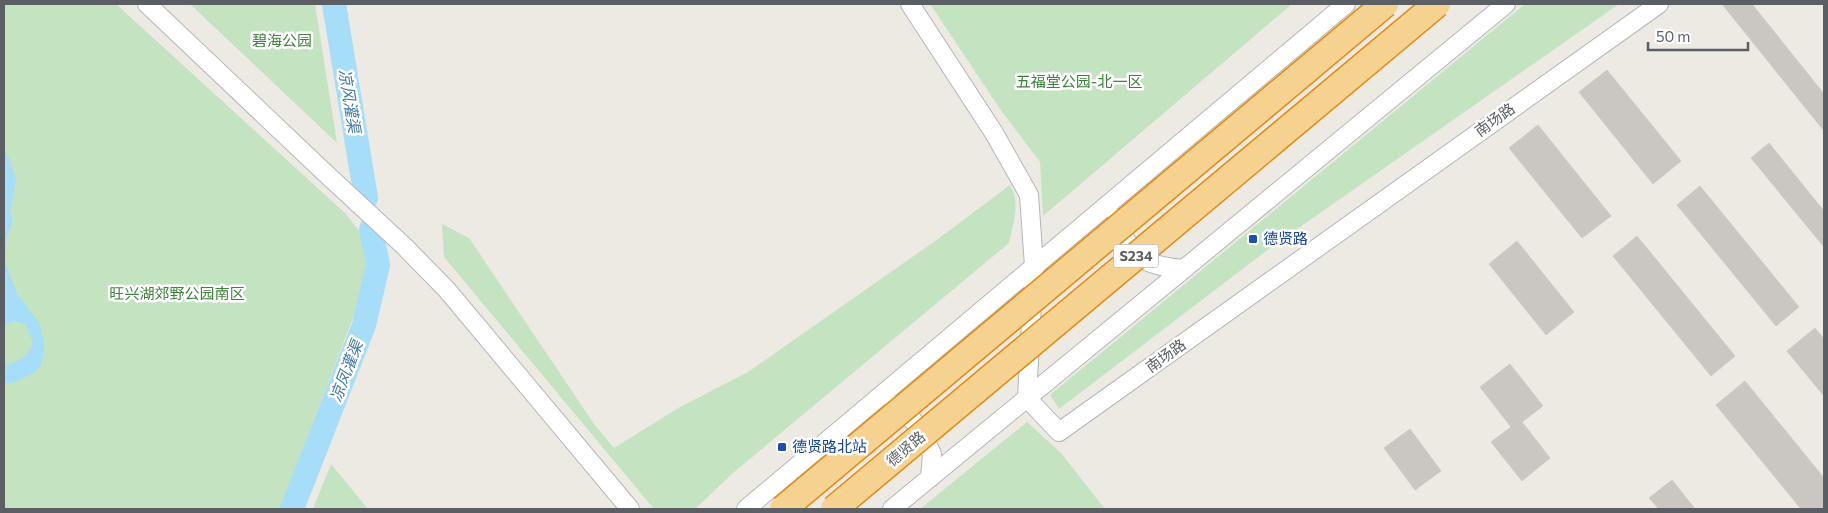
<svg xmlns="http://www.w3.org/2000/svg" width="1828" height="513" font-family="Commissioner,'Noto Sans SC',sans-serif">
	<style>
		.green { fill: #c4e3c1 }
		.water { fill: #a6ddf9 }
		.lines { fill: none; stroke-linecap: round; stroke-linejoin: round }
		.river { stroke: #a6ddf9; stroke-width: 24 }
		.building { fill: #cac7c2; stroke: #d1cbc2 }
		.minor-casing { stroke: #b3b6b9; stroke-width: 20 }
		.minor { stroke: #fff; stroke-width: 18 }
		.highway-bridge-casing { stroke: #e18a0f; stroke-width: 29; stroke-linecap: butt }
		.highway-bridge { stroke: #f6d291; stroke-width: 26 }
		.transit-dot { fill: #1a4fb4; stroke: #fff; stroke-width: 2 }
		.labels { text-anchor: middle; stroke-width: 5; stroke-linejoin: round; paint-order: stroke }
		.shield { fill: #fff; stroke: #8c8f92; stroke-width: 1 }
		.shield-label { font-size: 14px; font-weight: bold; fill: #5b5f63 }
		.park-label { font-size: 15px; fill: #3e823a; stroke: #fff }
		.street-label { font-size: 15px; fill: #5b5f63; stroke: #fff }
		.transit-label { font-size: 15px; fill: #164399; stroke: #fff; text-anchor: start }
		.water-label { font-size: 16px; font-style: italic; fill: #427aa2; stroke: #fff }
	</style>
	<rect width="100%" height="100%" fill="#edeae3"/>
	<g class="green">
		<path d="M4 4H116L346 214 363 236 370 264 364 289 280 509H4Z"/>
		<path d="M190 4H315L337 143Z"/>
		<path d="M930 4H1292L1043 216 1040 162 1000 109Z"/>
		<path d="M1525 4H1619L1270 248 1059 409 1050 395Z"/>
		<path d="M1010 185C1021 203 1013 223 1009 243L733 473 695 509H654L444 257 442 224 469 238 594 424 614 448 680 407 748 372 938 239Z"/>
		<path d="M1027 422 1061 453 1105 509H920Z"/>
		<path d="M331 464 368 509H313Z"/>
	</g>
	<path class="water" d="M4 151 8 156 16 179 10 212 13 221 7 236 5 261 17 294 37 320 41 328 44 344 43 358 40 367 32 374 12 383H4V366C18 362 29 357 33 342L26 325 15 321 4 324Z"/>
	<g class="lines">
		<g class="river">
			<path d="M334 4 366 198"/>
			<path d="M292 509 364 325 378 265 371 229"/>
		</g>
	</g>
	<g class="building">
		<path d="M1722 4H1752L1824 94V131Z"/>
		<path d="M1607 70 1681 161 1653 184 1579 92Z"/>
		<path d="M1538 125 1611 216 1582 238 1509 148Z"/>
		<path d="M1769 143 1824 211V247L1751 158Z"/>
		<path d="M1700 186 1799 307 1776 326 1677 205Z"/>
		<path d="M1637 236 1735 356 1711 376 1613 256Z"/>
		<path d="M1517 241 1574 312 1546 335 1489 264Z"/>
		<path d="M1815 328 1824 339V396L1787 351Z"/>
		<path d="M1510 364 1543 406 1522 422 1550 458 1522 481 1491 442 1511 427 1480 387Z"/>
		<path d="M1745 381 1824 478V509H1801L1716 405Z"/>
		<path d="M1410 429 1441 471 1415 490 1384 448Z"/>
		<path d="M1672 480 1695 509H1659L1649 498Z"/>
	</g>
	<g class="lines">
		<defs>
			<g id="minor">
				<path d="M147 4 323 171 404 246 447 290 630 509"/>
				<path d="M910 4 994 133 1029 195 1034 266 1027 398 1059 432 1659 4"/>
				<path d="M1117 218C1130 258 1142 265 1183 269"/>
				<path d="M894 405H898L919 427 932 454 930 478"/>
				<path d="M746 509 1346 4"/>
				<path d="M892 509 1506 4"/>
			</g>
		</defs>
		<use href="#minor" class="minor-casing"/>
		<use href="#minor" class="minor"/>
		<defs>
			<g id="highway-bridge">
				<path d="M783 509 1385 4"/>
				<path d="M834 509 1437 4"/>
			</g>
		</defs>
		<use href="#highway-bridge" class="highway-bridge-casing"/>
		<use href="#highway-bridge" class="highway-bridge"/>
	</g>
	<g class="transit-dot">
		<rect x="1248" y="234" width="10" height="10" rx="2.5"/>
		<rect x="777" y="442" width="10" height="10" rx="2.5"/>
	</g>
	<g class="labels">
		<rect class="shield" x="1113.5" y="244.5" width="45" height="23" rx="4"/>
		<g class="shield-label">
			<text x="1136" y="261">S234</text>
		</g>
		<g class="park-label">
			<text x="282" y="46">碧海公园</text>
			<text x="1079" y="87">五福堂公园-北一区</text>
			<text x="177" y="299">旺兴湖郊野公园南区</text>
		</g>
		<g class="street-label">
			<text transform="translate(1495 120) rotate(-36)" y="5">南场路</text>
			<text transform="translate(1166 356) rotate(-36)" y="5">南场路</text>
			<text transform="translate(906 449) rotate(-40)" y="5">德贤路</text>
		</g>
		<g class="transit-label">
			<text x="1263" y="244">德贤路</text>
			<text x="792" y="452">德贤路北站</text>
		</g>
		<g class="water-label">
			<text transform="translate(350 101) rotate(81)" y="6">凉风灌渠</text>
			<text transform="translate(346 371) rotate(-69)" y="6">凉凤灌渠</text>
		</g>
	</g>
	<rect width="1828" height="513" fill="none" stroke="#5b5f63" stroke-width="10"/>
	<path d="M1648 42v8h100v-8" fill="none" stroke="#5b5f63" stroke-width="2.5"/>
	<text x="1656" y="42" font-size="15" fill="#5b5f63" stroke="#ffffff" stroke-width="4" paint-order="stroke">50 m</text>
</svg>
